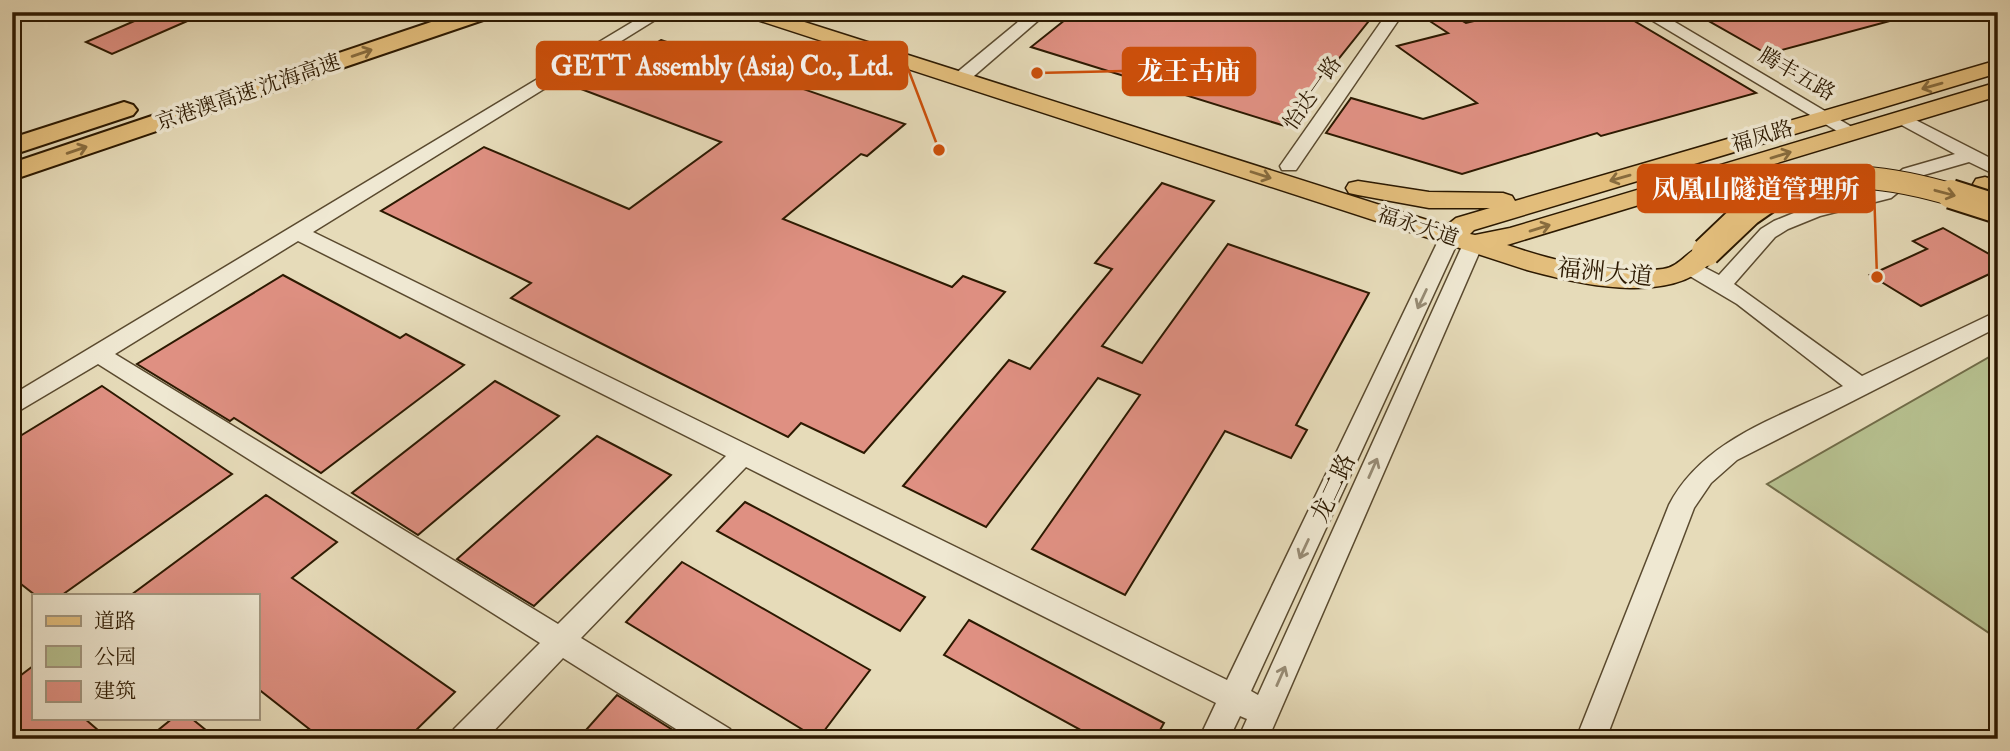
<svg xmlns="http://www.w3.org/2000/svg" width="2010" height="751" font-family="'IM FELL Double Pica','Noto Serif SC',serif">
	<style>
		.green { fill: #b6c08f; stroke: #716c48; stroke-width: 2 }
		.building { fill: #df9082; stroke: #2c1901; stroke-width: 2 }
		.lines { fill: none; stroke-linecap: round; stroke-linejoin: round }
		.minor-casing { stroke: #5a4a2f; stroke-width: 3 }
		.major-casing { stroke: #2c1901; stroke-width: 3 }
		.highway-casing { stroke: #2c1901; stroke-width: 4 }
		.minor { fill: #efe8d2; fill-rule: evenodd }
		.major { fill: #e3be7c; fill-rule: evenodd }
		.highway { fill: #e3be7c; fill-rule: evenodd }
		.major-bridge-far1-casing { stroke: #2c1901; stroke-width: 24; stroke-linecap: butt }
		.major-bridge-casing { stroke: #2c1901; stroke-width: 32; stroke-linecap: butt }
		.major-bridge-far1 { stroke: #e3be7c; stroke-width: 22 }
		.major-bridge { stroke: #e3be7c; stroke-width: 28 }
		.oneway { stroke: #886c3e }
		.oneway2 { stroke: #978b74 }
		.labels { text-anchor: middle; stroke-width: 7; stroke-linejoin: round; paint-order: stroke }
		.far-street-label { font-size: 21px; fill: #2c1901; stroke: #efe8d2 }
		.street-label { font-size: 24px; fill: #2c1901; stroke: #efe8d2 }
		.leader { fill: none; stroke: #cc4f0a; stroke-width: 2.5 }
		.callout-dot { fill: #cc4f0a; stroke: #efe8d2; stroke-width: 2.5 }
		.callout { fill: #cc4f0a; stroke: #cc4f0a; stroke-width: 2.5 }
		.callout-label { font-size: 26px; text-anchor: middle; font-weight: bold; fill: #fff }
	</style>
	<rect width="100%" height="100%" fill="#e6dbb9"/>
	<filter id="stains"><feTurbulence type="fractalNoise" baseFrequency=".00286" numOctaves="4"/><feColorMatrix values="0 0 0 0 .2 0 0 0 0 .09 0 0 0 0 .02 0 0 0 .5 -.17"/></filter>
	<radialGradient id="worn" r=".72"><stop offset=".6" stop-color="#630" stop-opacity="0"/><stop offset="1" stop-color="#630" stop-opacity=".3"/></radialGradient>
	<path class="green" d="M1998 352V639L1767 484Z"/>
	<g class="building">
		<path d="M155 12H208L112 54 86 42Z"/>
		<path d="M1075 12H1376L1285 126 1031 47Z"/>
		<path d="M1447 12 1466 23 1511 12H1619L1756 93 1601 136 1597 133 1462 174 1326 133 1351 98 1423 119 1477 103 1397 46 1448 33 1425 18Z"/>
		<path d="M1738 12H1900L1901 18 1767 54 1707 20Z"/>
		<path d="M661 40 905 124 867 156 861 154 783 219 952 287 963 276 1005 292 864 453 801 423 788 437 658 372 511 298 531 283 381 211 484 147 629 209 721 142 581 89Z"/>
		<path d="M1162 183 1214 201 1102 346 1142 363 1228 244 1369 293 1296 425 1307 430 1291 458 1225 431 1125 595 1032 549 1140 395 1098 378 986 527 903 486 1009 360 1030 369 1112 269 1095 263Z"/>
		<path d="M1943 228 1998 259V270L1921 306 1870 275 1927 249 1913 241Z"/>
		<path d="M283 275 400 338 406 334 464 365 321 473 234 418 230 421 137 364Z"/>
		<path d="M495 381 559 416 418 535 352 493Z"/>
		<path d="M102 386 232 474 62 595H35L12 577V441Z"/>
		<path d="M597 436 671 475 534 606 457 559Z"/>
		<path d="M266 495 337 542 292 578 455 692 407 739H322L257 688V595H131Z"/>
		<path d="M745 502 925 597 900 631 717 531Z"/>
		<path d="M682 562 870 670 818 739 626 622Z"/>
		<path d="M969 620 1164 723 1155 739H1097L944 655Z"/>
		<path d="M33 666V718H84L99 731 89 739H12V682Z"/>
		<path d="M617 695 687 739H578Z"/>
		<path d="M173 718H191L217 739H147Z"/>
	</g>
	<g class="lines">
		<defs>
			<g id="minor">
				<path d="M649 12H668L313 232 1227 680 1440 237 1443 233H1457L1460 237 1251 691 1258 695 1463 244 1466 239H1480L1483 244 1268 739H1238L1247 719 1240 716 1229 739H1199L1216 703 746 467 581 638 730 729 734 739H692L563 658 486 739H450L454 729 540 643 98 364 12 415V395ZM298 241 726 456 558 624 115 354Z"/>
				<path d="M1030 12H1048L967 82H955L953 78 955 74Z"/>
				<path d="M1388 12H1404L1296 170H1282L1280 166Z"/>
				<path d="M1638 12H1658L1862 133 1853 138 1847 137Z"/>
				<path d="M1902 113 1998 162V176L1969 162 1917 177 1891 198 1820 216 1788 229 1775 237 1734 284 1862 376 1998 311V327L1737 460 1711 483 1694 508 1606 739H1576L1669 505C1703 439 1780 417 1843 386L1737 304 1683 272 1680 267 1683 262 1690 260 1719 275 1761 229 1774 221 1806 208 1877 190 1903 169 1955 154 1896 122 1893 118Z"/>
			</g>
			<g id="major">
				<path d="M742 12H773L1446 226 1456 218 1490 208H1429L1358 195 1349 193 1346 188 1349 183 1358 181 1429 192 1503 193 1512 196 1515 201 1998 60V73L1474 230 1470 234 1475 235 1510 228 1998 82V96L1507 245C1554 261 1613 276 1663 269 1685 266 1691 240 1715 246L1719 252C1682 309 1582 285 1527 270L745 16Z"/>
				<path d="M1985 177 1998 181V198L1976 189 1973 184 1976 179Z"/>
			</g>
			<g id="highway">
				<path d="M461 12H495L492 17 12 180V163Z"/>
				<path d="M124 102 133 105 137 110 133 115 12 155V138Z"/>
			</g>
		</defs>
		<use href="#minor" class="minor-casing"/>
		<use href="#major" class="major-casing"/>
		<use href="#highway" class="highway-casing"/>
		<use href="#minor" class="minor"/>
		<use href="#major" class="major"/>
		<use href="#highway" class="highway"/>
		<defs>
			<path id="major-bridge-far1" d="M1771 196C1826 164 1899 179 1957 196"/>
			<g id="major-bridge">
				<path d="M1951 194 1998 209"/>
				<path d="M1706 252 1748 212 1774 194"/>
			</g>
		</defs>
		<use href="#major-bridge-far1" class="major-bridge-far1-casing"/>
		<use href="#major-bridge" class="major-bridge-casing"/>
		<use href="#major-bridge-far1" class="major-bridge-far1"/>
		<use href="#major-bridge" class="major-bridge"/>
	</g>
	<defs><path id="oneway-shaft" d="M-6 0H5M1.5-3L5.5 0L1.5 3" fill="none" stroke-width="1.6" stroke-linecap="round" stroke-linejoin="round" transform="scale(1.75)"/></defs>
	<g class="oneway">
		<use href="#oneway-shaft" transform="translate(362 53) rotate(-19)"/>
		<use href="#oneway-shaft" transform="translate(1932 86) rotate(164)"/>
		<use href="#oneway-shaft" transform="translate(77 150) rotate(-19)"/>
		<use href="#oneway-shaft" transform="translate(1781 155) rotate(-17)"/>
		<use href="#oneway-shaft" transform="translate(1261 175) rotate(18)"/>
		<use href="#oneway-shaft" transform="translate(1620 178) rotate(164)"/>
		<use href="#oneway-shaft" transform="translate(1945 193) rotate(15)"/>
		<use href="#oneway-shaft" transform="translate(1540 228) rotate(-17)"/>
	</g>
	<g class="oneway2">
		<use href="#oneway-shaft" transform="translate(1422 299) rotate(115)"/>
		<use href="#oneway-shaft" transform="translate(1373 468) rotate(-66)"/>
		<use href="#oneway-shaft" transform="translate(1304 549) rotate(115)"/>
		<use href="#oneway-shaft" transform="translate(1281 676) rotate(-66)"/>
	</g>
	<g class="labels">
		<g class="far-street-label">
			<text transform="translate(1797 74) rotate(30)" y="7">腾丰五路</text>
			<text transform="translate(248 92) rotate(-19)" y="7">京港澳高速 沈海高速</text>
			<text transform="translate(1312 93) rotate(-55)" y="7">怡达一路</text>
			<text transform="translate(1762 136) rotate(-16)" y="7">福凤路</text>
			<text transform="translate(1418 226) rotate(18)" y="7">福永大道</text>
		</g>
		<g class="street-label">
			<text transform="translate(1605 272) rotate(6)" y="8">福洲大道</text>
			<text transform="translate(1333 488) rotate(-65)" y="8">龙二路</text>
		</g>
	</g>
	<path class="leader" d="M939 150L907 66M1037 73L1123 71M1877 277L1874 189"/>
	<g class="callout-dot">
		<circle cx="939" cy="150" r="7"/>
		<circle cx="1037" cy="73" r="7"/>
		<circle cx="1877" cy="277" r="7"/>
	</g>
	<g class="callout">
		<rect x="537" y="42" width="370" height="47" rx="7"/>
		<rect x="1123" y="48" width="132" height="47" rx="7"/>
		<rect x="1638" y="165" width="236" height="47" rx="7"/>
	</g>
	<g class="callout-label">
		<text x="722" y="75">GETT Assembly (Asia) Co., Ltd.</text>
		<text x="1189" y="80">龙王古庙</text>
		<text x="1756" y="198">凤凰山隧道管理所</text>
	</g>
	<rect width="2010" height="751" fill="none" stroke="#e6dbb9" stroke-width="42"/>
	<rect x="14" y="14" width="1982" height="723" fill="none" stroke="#2c1901" stroke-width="3.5"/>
	<rect x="21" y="21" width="1968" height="709" fill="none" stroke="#2c1901" stroke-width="2"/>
	<rect x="32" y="594" width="228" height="126" fill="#efe8d2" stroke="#a1957e" stroke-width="2"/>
	<rect x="46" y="616" width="35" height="10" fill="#e3be7c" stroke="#a1957e" stroke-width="2"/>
	<text x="94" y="628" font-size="21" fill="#2c1901">道路</text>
	<rect x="46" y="646" width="35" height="21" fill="#b6c08f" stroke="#a1957e" stroke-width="2"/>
	<text x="94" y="664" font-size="21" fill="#2c1901">公园</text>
	<rect x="46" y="681" width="35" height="21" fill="#df9082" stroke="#a1957e" stroke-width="2"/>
	<text x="94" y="698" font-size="21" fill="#2c1901">建筑</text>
	<rect width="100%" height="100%" filter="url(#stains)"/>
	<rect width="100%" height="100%" fill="url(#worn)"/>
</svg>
